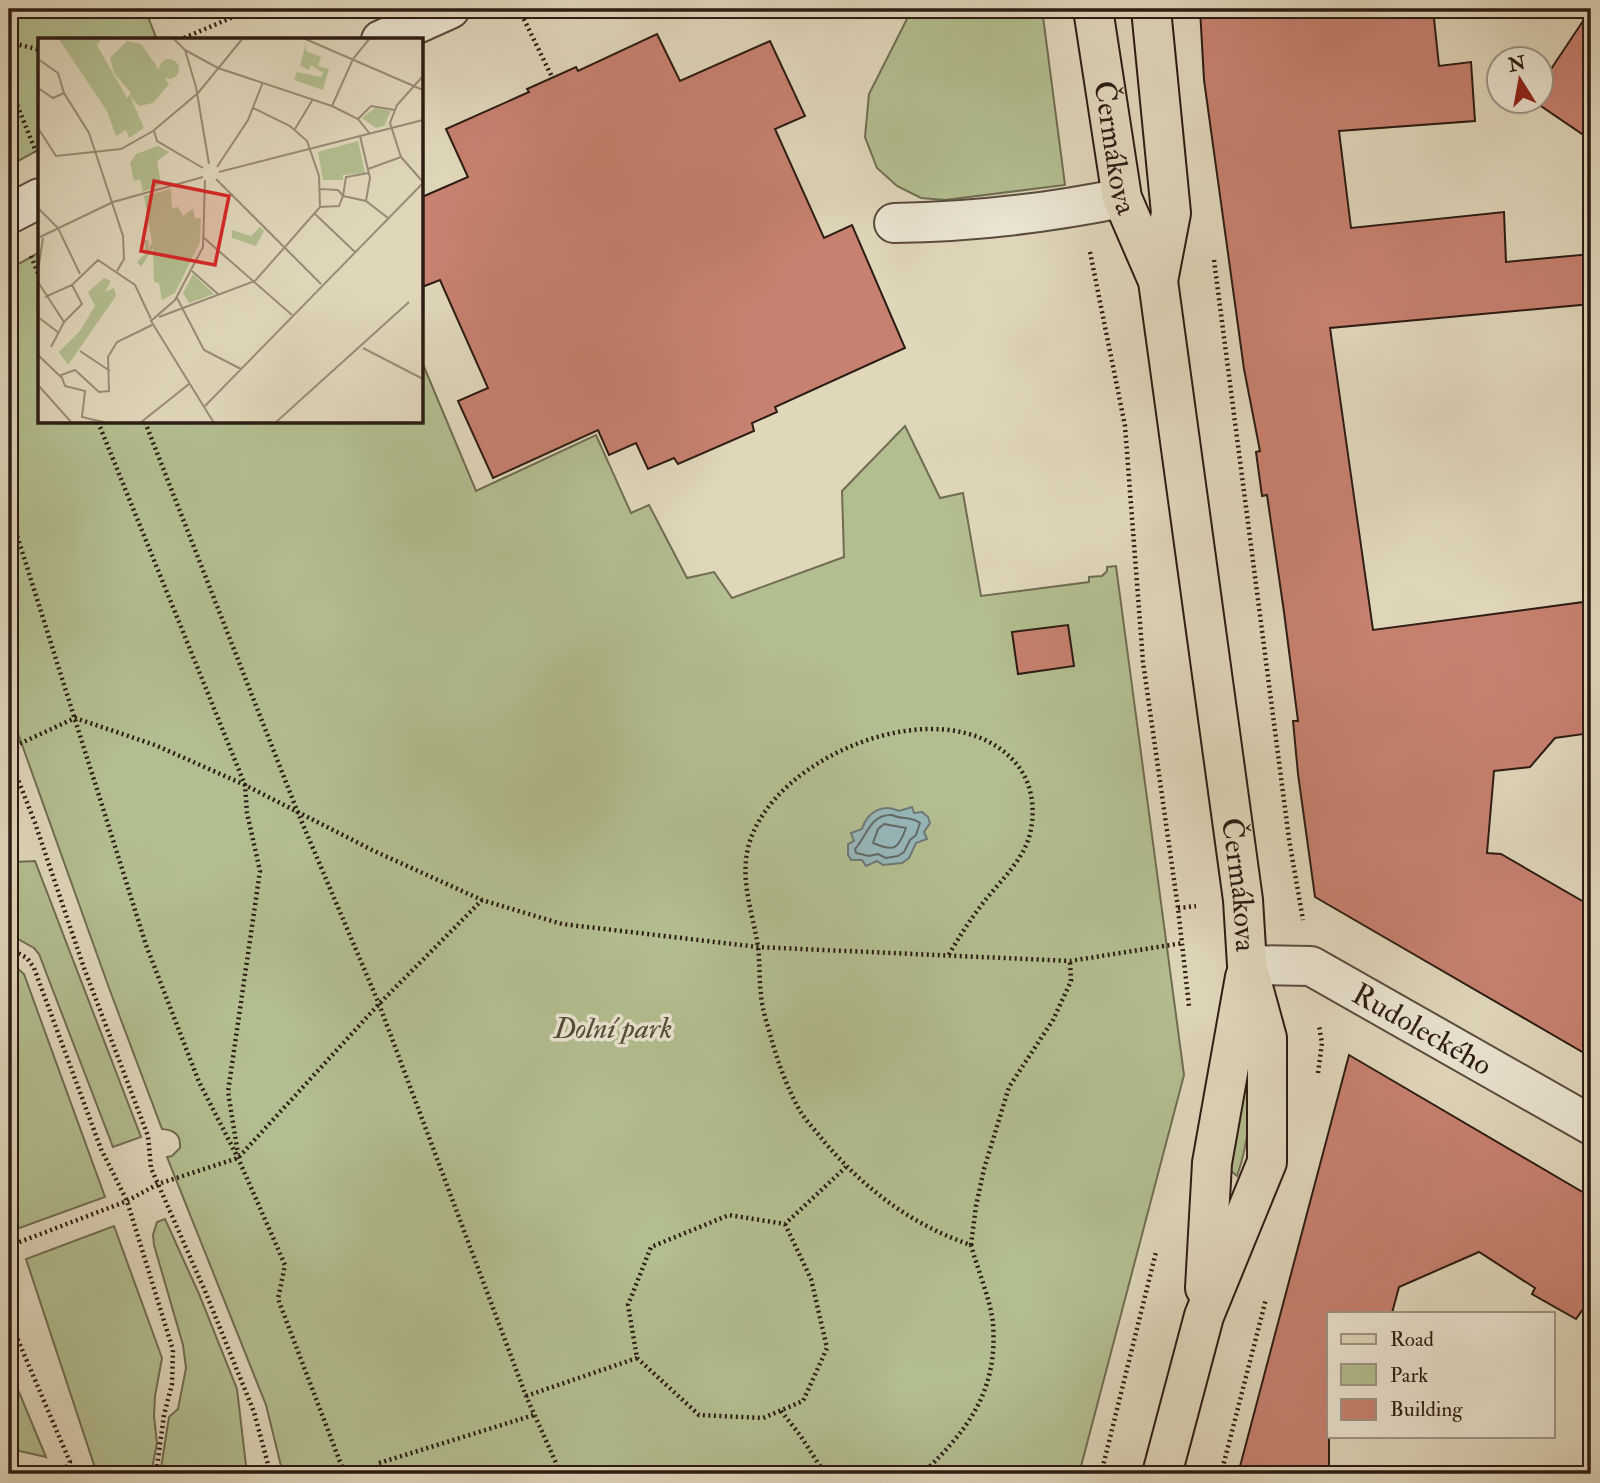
<svg xmlns="http://www.w3.org/2000/svg" width="1600" height="1483" font-family="'IM FELL Double Pica',serif">
	<style>
		.green { fill: #b3be90; stroke: #706d52; stroke-width: 2 }
		.water { fill: #97b7ba; stroke: #6d7977; stroke-width: 2 }
		.lines { fill: none; stroke-linecap: round; stroke-linejoin: round }
		.shore { stroke: #626a66; stroke-width: 2 }
		.building { fill: #c78170; stroke: #2d1c13; stroke-width: 2 }
		.minor-casing { stroke: #5a4b3d; stroke-width: 42 }
		.major-casing { stroke: #2d1c13; stroke-width: 42 }
		.path { stroke: #2d1c13; stroke-width: 4.5; stroke-dasharray: 2 3.5; stroke-linecap: butt }
		.minor { stroke: #ebe5d3; stroke-width: 38 }
		.major { stroke: #e0d7bb; stroke-width: 38 }
		.labels { text-anchor: middle; stroke-width: 7; stroke-linejoin: round; paint-order: stroke }
		.street-label { font-size: 30px; fill: #2d1c13; stroke: #ebe5d3 }
		.park-label { font-size: 30px; font-style: italic; fill: #554d38; stroke: #ebe5d3 }
		.inset-road { fill: none; stroke: #988c78; stroke-width: 2 }
		.view { fill: #d62828; fill-opacity: 0.15; stroke: #d62828; stroke-width: 3.5 }
		.inset-edge { fill: none; stroke: #2d1c13; stroke-width: 3.5 }
	</style>
	<rect width="100%" height="100%" fill="#e0d7bb"/>
	<filter id="stains"><feTurbulence type="fractalNoise" baseFrequency=".00286" numOctaves="4"/><feColorMatrix values="0 0 0 0 .2 0 0 0 0 .09 0 0 0 0 .02 0 0 0 .5 -.17"/></filter>
	<radialGradient id="worn" r=".72"><stop offset=".6" stop-color="#630" stop-opacity="0"/><stop offset="1" stop-color="#630" stop-opacity=".3"/></radialGradient>
	<g class="green">
		<path d="M9 9H145L157 40H40V149L9 166Z"/>
		<path d="M912 9H1042L1065 185 945 200 921 198 897 186 877 168 865 137 869 94Z"/>
		<path d="M40 252V422H422V362L476 491 596 435 631 513 649 505 687 578 714 572 732 598 844 557 842 491 905 426 940 498 963 493 981 596 1089 582V577L1102 576 1107 571V567L1116 566 1184 1075 1079 1474H283L266 1405 167 1157 172 1156 180 1148C181 1135 175 1130 162 1129L109 988 16 728 9 731V269Z"/>
		<path d="M9 852 14 862 35 861 141 1137 113 1147 39 954 34 948 9 934Z"/>
		<path d="M9 961 24 974 105 1197 14 1230 9 1215Z"/>
		<path d="M1251 1064C1251 1102 1250 1140 1237 1176L1229 1169 1240 1072Z"/>
		<path d="M165 1219 199 1294 237 1389 247 1474H160L169 1417 178 1409 186 1368 183 1345 154 1245 153 1235 157 1222Z"/>
		<path d="M114 1226 162 1358 155 1396 154 1416 157 1443 151 1474H97L26 1259Z"/>
		<path d="M9 1380 19 1392 46 1457 15 1450 9 1437Z"/>
	</g>
	<path class="water" d="M912 807 914 813 922 812 928 817 930 823 924 832 927 839 916 843 909 858 902 863 883 865 877 861 866 866 862 860H851L848 855V844L854 841 851 833 862 829C867 812 883 803 899 811Z"/>
	<g class="lines">
		<g class="shore">
			<path d="M892 815C902 820 911 816 920 823L916 835 910 840 904 852 898 856 886 858 878 854 869 856 856 853 855 849C867 836 870 814 892 815Z"/>
			<path d="M884 824 906 828C898 850 894 852 873 843L878 829Z"/>
		</g>
	</g>
	<g class="building">
		<path d="M1200 9H1293L1294 18 1433 9 1439 66 1471 62 1475 121 1339 131 1351 228 1504 212 1506 262 1591 254V304L1330 328 1373 630 1591 601V733L1555 738 1530 767 1494 771 1487 853 1501 854 1591 906V1057L1315 897 1298 774 1293 721H1298L1284 612 1267 495 1262 496 1256 452 1260 451 1244 369 1204 80Z"/>
		<path d="M1591 9V140L1535 102H1541V84Z"/>
		<path d="M657 34 680 81 770 41 805 116 775 129 824 238 852 225 905 348 775 407 777 412 752 423 754 431 678 464 674 458 648 469 636 443 609 455 598 430 493 478 458 401 488 388 440 280 422 287V197L468 177 446 129 529 92 527 89 576 67 578 71Z"/>
		<path d="M1068 625 1074 666 1018 674 1012 632Z"/>
		<path d="M1349 1055 1591 1197V1298L1576 1319 1532 1294 1535 1288 1479 1252 1399 1287 1392 1313H1329V1474H1238Z"/>
	</g>
	<g class="lines">
		<defs>
			<g id="minor">
				<path d="M381 40 450 9"/>
				<path d="M9 214 40 198"/>
				<path d="M894 223C970 222 1048 213 1122 198"/>
				<path id="s1" d="M1247 965 1311 966 1591 1125"/>
			</g>
			<g id="major">
				<path id="s2" d="M1093 9 1122 198 1158 281 1243 900 1247 965 1267 1038V1162L1204 1316 1162 1474"/>
				<path d="M1151 9 1171 213 1158 281"/>
				<path d="M1205 1288 1212 1163 1245 977"/>
			</g>
		</defs>
		<use href="#minor" class="minor-casing"/>
		<use href="#major" class="major-casing"/>
		<g class="path">
			<path d="M519 9 552 77"/>
			<path d="M497 13 506 9"/>
			<path d="M179 40 252 9"/>
			<path d="M9 42 40 50"/>
			<path d="M9 85 36 152"/>
			<path d="M1090 252 1125 426 1143 662 1178 908 1189 1006"/>
			<path d="M31 256 40 278"/>
			<path d="M1214 260 1289 839 1303 920"/>
			<path d="M98 422 245 785 247 813 260 871 228 1092 238 1154"/>
			<path d="M145 422 298 813 379 1004 526 1396 561 1474"/>
			<path d="M9 510 146 945 199 1082 238 1158 285 1265 278 1299 342 1467V1474"/>
			<path d="M1178 908 1196 906"/>
			<path d="M9 948 27 958 34 968 101 1149 127 1201 173 1350 172 1384 164 1415 156 1474"/>
			<path d="M1318 1073 1322 1043 1319 1026"/>
			<path d="M785 1224 811 1279 827 1348 803 1401 763 1418 699 1415 637 1358 628 1305 651 1247 729 1215 785 1224 846 1167"/>
			<path d="M971 1245 976 1206 984 1169 1009 1087 1053 1020 1071 981 1070 961"/>
			<path d="M9 1246 127 1201 158 1184 238 1158 379 1004 482 900"/>
			<path d="M9 1319 70 1462 62 1474"/>
			<path d="M526 1396 637 1358"/>
			<path d="M781 1411 800 1435 825 1474"/>
			<path d="M379 1463 534 1415"/>
			<path d="M269 1474V1468L254 1412 205 1291 151 1168 148 1136 84 968 35 823 10 759 19 744 75 718 155 745 245 785 372 850 482 900 562 924 758 947 1070 961 1183 943"/>
			<path d="M922 1474C968 1430 998 1391 993 1324 991 1301 977 1268 971 1245 911 1225 862 1187 822 1139 816 1131 808 1123 802 1114 790 1095 778 1063 772 1041 768 1026 762 1010 761 995 759 979 760 963 758 947 753 913 740 883 748 848 770 756 943 686 1013 760 1032 780 1036 807 1030 834 1023 861 1000 881 983 903 970 920 959 937 948 956"/>
			<path d="M1101 1474 1156 1252"/>
			<path d="M1221 1474 1266 1299"/>
		</g>
		<use href="#minor" class="minor"/>
		<use href="#major" class="major"/>
	</g>
	<g class="labels">
		<g class="street-label">
			<text dy="10" stroke="none"><textPath href="#s2" startOffset="140">Čermákova</textPath></text>
			<text dy="10" stroke="none"><textPath href="#s2" startOffset="891">Čermákova</textPath></text>
			<text dy="10" stroke="none"><textPath href="#s1" startOffset="192">Rudoleckého</textPath></text>
		</g>
		<g class="park-label">
			<text x="613" y="1038">Dolní park</text>
		</g>
	</g>
	<g transform="translate(38 38)">
		<rect width="385" height="385" fill="#e0d7bb"/>
		<path d="M20 0H64L59 7 89 60 93 55 76 35 72 20 89 3 103 6 131 46 115 65 101 68 92 58 106 90 91 100 88 92 78 98 69 73ZM268 5V13L283 19 280 28 291 31 285 52 256 42 259 34 283 39 285 35 273 27 271 32 262 28ZM121 31a10 10 0 1 1 20 0a10 10 0 1 1-20 0ZM337 70 353 73 346 88 338 90 324 80ZM320 103 327 135 305 137V142H285L280 114ZM120 108 131 114 119 123 123 146 105 154 102 141 96 143 92 125 98 116ZM133 151 134 170 140 169 145 178 155 171 157 180H163L162 204 137 255 124 262 121 245 116 244 115 210 103 229 99 224 108 215 106 202H110L111 211 114 204 106 158ZM222 189 226 193 218 208 194 200V192L213 198ZM155 236 176 256 151 265 145 255ZM66 240 73 243 67 254 76 250 78 258 30 327 21 314 42 293 57 268 50 254Z" fill="#b3be90"/>
		<path class="inset-road" d="M135 0 147 12 158 49 171 126M265 0 385 52M147 12 180 30 294 68 320 81 332 96M0 21 20 35 26 55 51 95 85 198 86 221 79 233M385 38 359 67 352 85 363 119 385 144M0 50 15 60 26 55M294 68 315 21 332 0M215 70 252 88 269 103 281 138 282 169M320 81 333 68 357 72M0 90 18 118 83 111 115 93M257 91 275 61M115 93 160 55 205 0M116 93 119 103 165 130M322 98 332 140 328 163M179 129 210 82 225 44M330 131 363 119M181 134 385 82M331 135 308 139 305 158 328 163 350 180M178 141 283 246M167 142 165 209 137 262 113 283 176 385M282 151 300 152 305 158 301 168 282 169M0 170 20 190 42 236M276 175 317 214M0 200 75 164 165 139M166 200 254 277M0 233 5 200M154 233 181 257M0 244 26 284M7 259 34 247 60 222 97 247 113 281M139 260 166 312 203 331M0 279 21 295M121 279 217 243 282 169M13 309 26 284 44 266 34 247M325 310 385 341M42 313 72 333M0 317 23 339M0 347 34 385M167 368 385 145M69 385 44 379 47 353 27 348 23 337 37 332 61 354 71 353 70 319 79 304 114 287M102 385 151 346M237 385 371 264"/>
		<path class="view" d="M116 143 191 158 177 227 103 213Z"/>
		<rect width="385" height="385" class="inset-edge"/>
	</g>
	<rect width="1600" height="1483" fill="none" stroke="#e0d7bb" stroke-width="35"/>
	<rect x="10" y="10" width="1579" height="1462" fill="none" stroke="#2d1c13" stroke-width="3.5"/>
	<rect x="18" y="18" width="1565" height="1448" fill="none" stroke="#2d1c13" stroke-width="2"/>
	<rect x="1327" y="1312" width="228" height="126" fill="#ebe5d3" stroke="#9f9586" stroke-width="2"/>
	<rect x="1341" y="1334" width="35" height="10" fill="#e0d7bb" stroke="#9f9586" stroke-width="2"/>
	<text x="1390" y="1346" font-size="21" fill="#2d1c13">Road</text>
	<rect x="1341" y="1364" width="35" height="21" fill="#b3be90" stroke="#9f9586" stroke-width="2"/>
	<text x="1390" y="1382" font-size="21" fill="#2d1c13">Park</text>
	<rect x="1341" y="1399" width="35" height="21" fill="#c78170" stroke="#9f9586" stroke-width="2"/>
	<text x="1390" y="1416" font-size="21" fill="#2d1c13">Building</text>
	<g transform="translate(1520 80) rotate(349)"><circle r="33" fill="#ebe5d3" stroke="#9f9586" stroke-width="2"/>
	<path d="M0-5L12 26L0 18L-12 26Z" fill="#8f2418"/>
	<text y="-10" font-size="19" font-weight="bold" text-anchor="middle" fill="#2d1c13">N</text>
	</g>
	<rect width="100%" height="100%" filter="url(#stains)"/>
	<rect width="100%" height="100%" fill="url(#worn)"/>
</svg>
